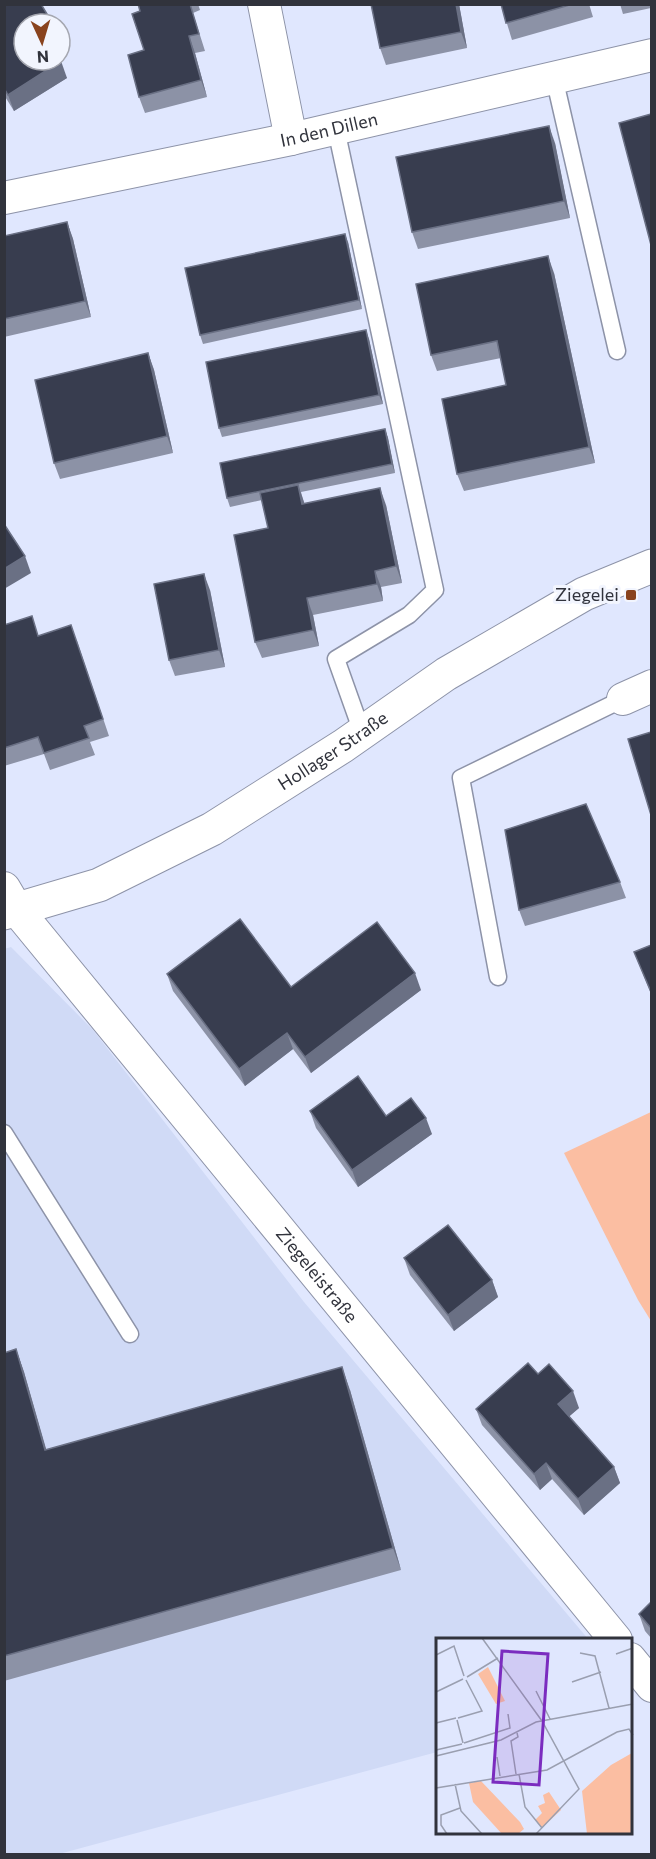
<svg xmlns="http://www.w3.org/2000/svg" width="656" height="1859" font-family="Commissioner,sans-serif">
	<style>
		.built { fill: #d0daf6 }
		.green { fill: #fbbea2 }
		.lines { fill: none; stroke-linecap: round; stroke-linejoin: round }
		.lane-casing { stroke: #8d93a8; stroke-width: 19 }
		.street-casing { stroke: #8d93a8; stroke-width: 34 }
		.secondary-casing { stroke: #8d93a8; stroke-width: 35 }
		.lane { stroke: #fff; stroke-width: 16 }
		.street { stroke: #fff; stroke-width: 32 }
		.secondary { stroke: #fff; stroke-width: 33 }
		.wall { fill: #8c92a6 }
		.shaded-wall { fill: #6a7084 }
		.building { fill: #383d4f; stroke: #6a7084; stroke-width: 1.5 }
		.poi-dot { fill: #89431e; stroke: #f2f5fe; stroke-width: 2 }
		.labels { text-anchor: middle; stroke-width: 6; stroke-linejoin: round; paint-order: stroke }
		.street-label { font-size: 18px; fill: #31333c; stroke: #f2f5fe }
		.poi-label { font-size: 18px; fill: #31333c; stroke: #f2f5fe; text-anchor: end }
		.inset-road { fill: none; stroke: #9a9fb0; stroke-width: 1.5 }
		.view { fill: #7b2cbf; fill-opacity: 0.15; stroke: #7b2cbf; stroke-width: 3 }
		.inset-edge { fill: none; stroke: #31333c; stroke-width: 3 }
	</style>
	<rect width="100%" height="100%" fill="#e0e7fe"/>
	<path class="built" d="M11 947 93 1030 304 1302 589 1640H437V1752L59 1854H5L4 949Z"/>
	<path class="green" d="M651 1112V1321L638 1300 564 1153Z"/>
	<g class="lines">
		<defs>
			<g id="lane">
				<path d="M554 77 617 351"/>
				<path d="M336 129 435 590 409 615 336 659 362 732"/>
				<path d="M498 977 461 778 623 699"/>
				<path d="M4 1133 130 1334"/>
			</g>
			<g id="street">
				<path d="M264 4 291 139"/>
				<path id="s1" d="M4 198 291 139 652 55"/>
				<path d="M623 699 652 686"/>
				<path id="s2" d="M4 888 17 910 616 1640"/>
				<path d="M630 1659 652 1686"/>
			</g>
			<g id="secondary">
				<path id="s3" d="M4 913 99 885 212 829 343 746 446 674 584 594 652 566"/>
			</g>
		</defs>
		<use href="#lane" class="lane-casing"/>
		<use href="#street" class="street-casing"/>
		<use href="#secondary" class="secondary-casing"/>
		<use href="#lane" class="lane"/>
		<use href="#street" class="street"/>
		<use href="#secondary" class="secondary"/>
	</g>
	<g class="wall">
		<path d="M4 4 47 14 51 24H24L67 78 14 111 4 95Z"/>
		<path d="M138 4H198L200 10 193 13 205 51 195 53 207 97 145 113 139 97 144 50 140 11Z"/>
		<path d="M459 4 467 48 386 65 380 48Z"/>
		<path d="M501 4H589L593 17 512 40Z"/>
		<path d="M620 4H651V8L623 14Z"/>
		<path d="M555 143 570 218 418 249 412 232Z"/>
		<path d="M67 222 73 239 91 317 4 337V236Z"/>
		<path d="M348 242 362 309 203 344 200 335Z"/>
		<path d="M554 273 595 463 464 491 457 474 506 385 501 358 437 371 431 355Z"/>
		<path d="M369 339 383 404 222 437 219 428Z"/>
		<path d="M148 353 154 370 173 453 60 479 54 463Z"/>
		<path d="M385 429 388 438 395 473 301 492 304 503 386 505 402 583 381 587 383 601 313 615 319 646 262 658 255 642 268 528 262 500 230 507 227 498Z"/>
		<path d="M210 590 225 667 175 676 169 660Z"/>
		<path d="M4 625 39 636 77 641 109 736 90 742 95 755 50 770 44 754 4 766Z"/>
		<path d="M620 882 626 898 525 926 519 910Z"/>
		<path d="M651 945V994L634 952Z"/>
		<path d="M167 974 291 987 421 990 311 1073 293 1049 245 1086 173 991Z"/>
		<path d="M310 1111 386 1116 432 1134 358 1187 316 1128Z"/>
		<path d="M404 1258 492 1280 498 1297 454 1331 410 1275Z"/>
		<path d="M16 1349 24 1372 46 1450 350 1390 401 1570 4 1681V1353Z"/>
		<path d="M538 1374 579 1408 569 1416 614 1467 620 1483 584 1515 552 1479 540 1490 482 1425 476 1409Z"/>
		<path d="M651 1602V1638L645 1631 639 1614Z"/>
	</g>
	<g class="shaded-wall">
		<path d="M456 4H459L467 48 461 32Z"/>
		<path d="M47 14 51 24H37L36 21Z"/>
		<path d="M189 36 195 53 207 97 201 80Z"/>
		<path d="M61 61 67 78 14 111 8 95Z"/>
		<path d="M549 126 555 143 570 218 564 201Z"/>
		<path d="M67 222 73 239 91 317 85 301Z"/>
		<path d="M345 234 348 242 362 309 359 300Z"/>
		<path d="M548 256 554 273 595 463 589 447Z"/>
		<path d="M366 330 369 339 383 404 379 395Z"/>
		<path d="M148 353 154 370 173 453 167 436Z"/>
		<path d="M385 429 388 438 395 473 392 464Z"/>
		<path d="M298 485 304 502 308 521 302 504Z"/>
		<path d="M380 488 386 505 402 583 396 566Z"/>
		<path d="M25 556 31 573 4 589V569Z"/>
		<path d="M375 571 381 587 383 601 377 584Z"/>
		<path d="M204 574 210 590 225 667 219 650Z"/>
		<path d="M307 598 313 615 319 646 313 630Z"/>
		<path d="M415 973 421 990 311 1073 305 1057Z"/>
		<path d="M287 1033 293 1049 245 1086 239 1069Z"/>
		<path d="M426 1118 432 1134 358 1187 352 1170Z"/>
		<path d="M492 1280 498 1297 454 1331 448 1315Z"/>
		<path d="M16 1349 24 1372 53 1473 45 1450Z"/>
		<path d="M342 1367 350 1390 401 1570 393 1548Z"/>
		<path d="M573 1391 579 1408 564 1421 558 1404Z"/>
		<path d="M546 1463 552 1479 540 1490 534 1474Z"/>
		<path d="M614 1467 620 1483 584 1515 578 1499Z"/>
	</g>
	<g class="building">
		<path d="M4 4H41L47 14 36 21 38 24H24V60H60V59L61 61 8 95 4 88Z"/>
		<path d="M138 4H190L199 34 189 36 201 80 139 97 128 55 144 50 132 14 140 11Z"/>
		<path d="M371 4H456L461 32 380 48Z"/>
		<path d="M501 4H573L506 23Z"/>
		<path d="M651 114V245L619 123Z"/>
		<path d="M549 126 564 201 412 232 396 157Z"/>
		<path d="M67 222 85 301 4 319V236Z"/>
		<path d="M345 234 359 300 200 335 185 268Z"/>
		<path d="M548 256 589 447 457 474 442 399 506 385 497 341 431 355 416 284Z"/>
		<path d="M366 330 379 395 219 428 206 362Z"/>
		<path d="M148 353 167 436 54 463 35 380Z"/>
		<path d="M385 429 392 464 227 498 220 463Z"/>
		<path d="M298 485 302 504 380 488 396 566 375 571 377 584 307 598 313 630 255 642 234 535 268 528 260 493Z"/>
		<path d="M4 524 25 556 4 569Z"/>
		<path d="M204 574 219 650 169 660 154 584Z"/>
		<path d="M32 616 38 636 71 625 103 719 84 726 89 738 44 753 38 737 4 748V625Z"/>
		<path d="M651 732V815L628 739Z"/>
		<path d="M586 804 620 882 519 910 505 830Z"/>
		<path d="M240 919 291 987 377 922 415 973 305 1057 287 1033 239 1069 167 974Z"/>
		<path d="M651 945V992L634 952Z"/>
		<path d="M358 1076 386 1116 411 1098 426 1118 352 1170 310 1111Z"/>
		<path d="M448 1225 492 1280 448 1315 404 1258Z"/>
		<path d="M16 1349 45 1450 342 1367 393 1548 4 1656V1353Z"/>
		<path d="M528 1363 538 1374 549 1364 573 1391 558 1404 614 1467 578 1499 546 1463 534 1474 476 1409Z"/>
		<path d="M651 1602V1628L639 1614Z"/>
	</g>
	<rect class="poi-dot" x="625" y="589" width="12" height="12" rx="3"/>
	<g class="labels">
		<g class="street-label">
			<text dy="6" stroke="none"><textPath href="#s1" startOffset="332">In den Dillen</textPath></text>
			<text dy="6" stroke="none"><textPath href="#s3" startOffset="369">Hollager Straße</textPath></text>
			<text dy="6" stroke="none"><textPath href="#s2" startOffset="498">Ziegeleistraße</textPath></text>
		</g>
		<g class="poi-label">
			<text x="619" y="601">Ziegelei</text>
		</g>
	</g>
	<g transform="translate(436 1638)">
		<rect width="196" height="196" fill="#e0e7fe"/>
		<path d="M52 29 69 63 60 66 42 36ZM196 115V196H151L146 153 175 127ZM45 143 84 184 88 191 82 196H66L37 164 33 145ZM113 154 125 172 106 190 99 182 106 175 102 168 109 165 107 157Z" fill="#fbbea2"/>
		<path class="inset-road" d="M46 0 106 83 143 151 100 196M144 15 159 18 173 70M180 16 197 10M0 17 18 8 28 38M31 39 62 20M136 44 165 34M100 53 114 81M0 54 27 41M22 80 46 73 30 42M21 82 27 105M0 85 20 80M28 105 74 90 72 76M0 112 26 106M0 118 65 102 100 84 197 66M61 119 64 138M80 136 75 103 82 99 81 95M83 136 89 169 106 190M19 146 25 173 46 196M0 150 111 132 181 94 193 91 197 97M11 196 5 187V177L24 170"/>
		<path class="view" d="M66 13 112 16 103 147 57 144Z"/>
		<rect width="196" height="196" class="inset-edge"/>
	</g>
	<rect width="656" height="1859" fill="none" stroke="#31333c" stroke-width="12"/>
	<g transform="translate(42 42) rotate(176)"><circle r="28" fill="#f2f5fe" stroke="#a5a7b0" stroke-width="1.5"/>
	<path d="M0-4.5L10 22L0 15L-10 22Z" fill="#89431e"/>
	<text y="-9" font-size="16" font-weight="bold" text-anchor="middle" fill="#31333c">N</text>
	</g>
</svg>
